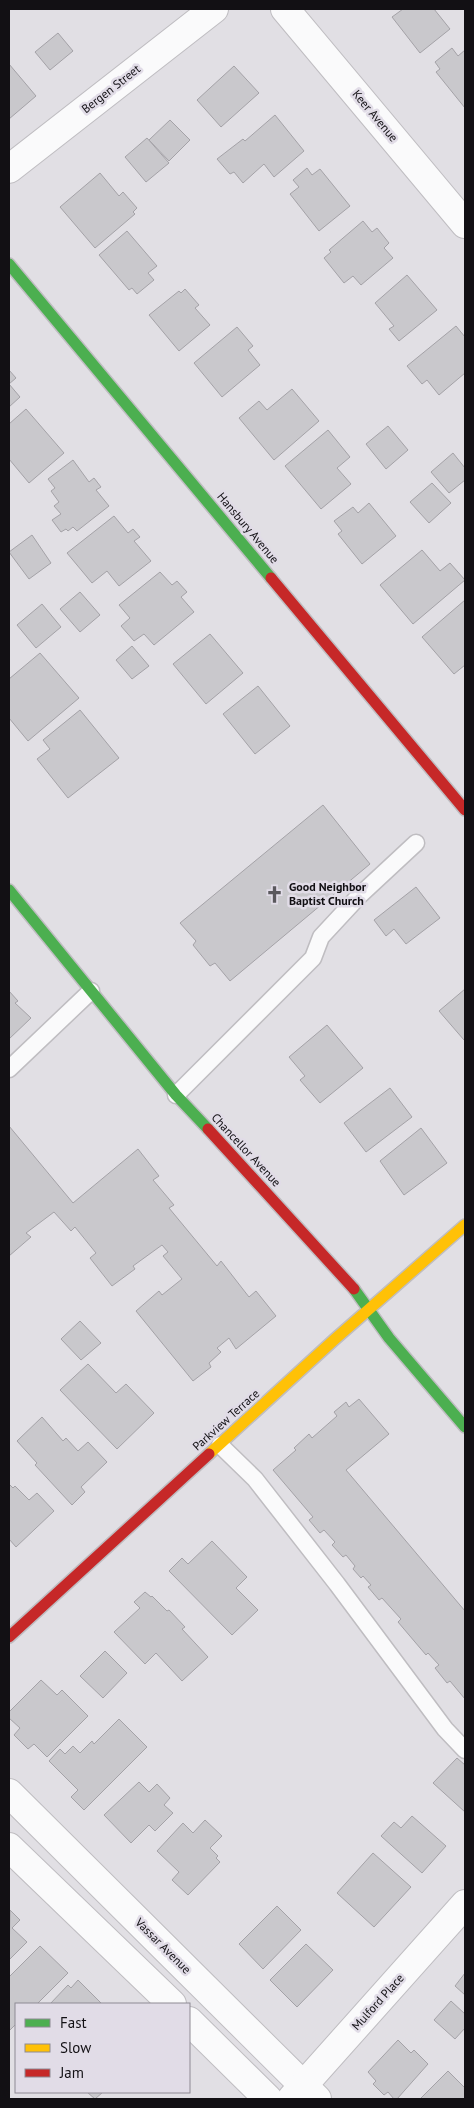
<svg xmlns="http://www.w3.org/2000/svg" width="474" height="2108" font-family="'PT Sans',sans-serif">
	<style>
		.building { fill: #c9c8cc; stroke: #a4a2a7 }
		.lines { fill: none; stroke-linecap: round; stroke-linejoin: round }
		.lane-casing { stroke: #bfbdc1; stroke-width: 19 }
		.street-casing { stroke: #bfbdc1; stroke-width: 30 }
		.fast-casing { stroke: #bfbdc1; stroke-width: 14 }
		.slow-casing { stroke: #bfbdc1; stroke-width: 14 }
		.jam-casing { stroke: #bfbdc1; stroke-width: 14 }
		.lane { stroke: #fafafb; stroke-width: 16 }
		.street { stroke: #fafafb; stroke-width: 28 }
		.fast { stroke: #4caf50; stroke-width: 11 }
		.slow { stroke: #ffc107; stroke-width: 11 }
		.jam { stroke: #c62828; stroke-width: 11 }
		.labels { text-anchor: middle; stroke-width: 5; stroke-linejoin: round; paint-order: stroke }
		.street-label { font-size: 12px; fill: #121014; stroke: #e1dce7 }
		.poi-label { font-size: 12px; font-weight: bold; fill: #121014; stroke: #e1dce7; text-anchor: start }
	</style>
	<rect width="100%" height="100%" fill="#e1dfe4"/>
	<g class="building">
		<path d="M403 9H434L450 29 420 53 392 17Z"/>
		<path d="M58 33 73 51 50 70 35 52Z"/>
		<path d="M452 48 458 56 465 50V108L436 72 440 69 435 62Z"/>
		<path d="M9 64 36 96 9 119Z"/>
		<path d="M234 66 259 93 221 127 197 100Z"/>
		<path d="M275 115 304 151 274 177 264 164 243 183 234 172 230 174 217 159 243 139 245 141Z"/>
		<path d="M170 120 190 140 169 161 149 140Z"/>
		<path d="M147 138 169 163 146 182 125 157Z"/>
		<path d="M307 168 312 175 320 169 350 206 319 231 290 194 299 187 293 180Z"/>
		<path d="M100 173 119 196 123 192 137 208 133 212 135 214 95 248 60 207Z"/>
		<path d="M363 221 372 232 377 228 389 243 384 248 393 258 361 285 353 276 344 283 324 258 331 252 329 250Z"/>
		<path d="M127 231 157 266 148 273 154 280 137 294 132 288 129 290 99 255Z"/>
		<path d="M407 275 437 310 399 341 389 329 394 326 375 303Z"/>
		<path d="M185 289 199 305 195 308 210 325 179 351 149 315 179 291 181 293Z"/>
		<path d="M456 326 465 337V373L439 395 427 380 422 384 407 366Z"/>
		<path d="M237 327 253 346 248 350 260 365 222 397 194 363Z"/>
		<path d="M9 370 16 378 9 384 20 397 9 407Z"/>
		<path d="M292 389 319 421 274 460 239 418 259 401 267 410Z"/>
		<path d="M26 409 64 453 29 483 9 459V424Z"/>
		<path d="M388 426 408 450 386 469 366 444Z"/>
		<path d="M328 430 350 457 337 468 351 484 321 509 285 466Z"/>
		<path d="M453 453 465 468V480L449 493 431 472Z"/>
		<path d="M73 460 89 482 94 478 101 487 96 490 109 506 77 531 73 527 68 531 66 529 61 532 52 520 61 514 54 506 59 502 51 491 55 488 48 479Z"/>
		<path d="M432 483 451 503 429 523 410 502Z"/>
		<path d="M369 503 396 536 362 564 338 534 342 531 334 521 353 507 358 513Z"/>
		<path d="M114 516 128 533 133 529 140 537 134 541 151 561 119 586 107 571 92 583 67 553Z"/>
		<path d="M32 535 51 563 29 579 9 552Z"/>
		<path d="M422 550 440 571 450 563 465 580 413 624 380 585Z"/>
		<path d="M160 572 172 585 177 581 187 592 181 597 194 612 154 645 144 634 134 641 121 626 130 618 119 605Z"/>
		<path d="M80 592 100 615 80 632 60 609Z"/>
		<path d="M465 600V665L454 674 422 637Z"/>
		<path d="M42 604 61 627 36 648 17 625Z"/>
		<path d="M210 634 243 673 206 704 173 664Z"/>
		<path d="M132 646 149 666 132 679 116 660Z"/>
		<path d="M40 653 79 698 28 741 9 718V679Z"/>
		<path d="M258 686 290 726 255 754 223 714Z"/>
		<path d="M80 710 119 758 68 798 37 759 50 749 43 740Z"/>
		<path d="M323 805 370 864 230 981 215 963 210 966 193 945 196 941 180 923Z"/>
		<path d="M416 887 440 918 406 944 394 929 386 936 374 920Z"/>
		<path d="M465 989V1039L464 1040 439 1011Z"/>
		<path d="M9 991 18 1001 15 1003 31 1018 9 1039Z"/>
		<path d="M327 1025 363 1068 320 1103 300 1080 305 1076 289 1057Z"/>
		<path d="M390 1088 412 1117 366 1152 344 1123Z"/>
		<path d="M9 1126 73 1203 138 1149 159 1176 153 1180 174 1205 169 1208 217 1266 221 1261 249 1297 256 1291 276 1316 236 1349 229 1338 217 1348 221 1352 209 1363 211 1367 193 1381 136 1311 159 1291 162 1295 182 1279 163 1256 168 1252 162 1245 133 1266 135 1269 112 1286 90 1258 96 1253 75 1227 71 1231 54 1212 26 1233 31 1237 9 1256Z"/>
		<path d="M421 1128 447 1163 404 1195 380 1161Z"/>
		<path d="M80 1321 101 1343 81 1360 61 1339Z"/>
		<path d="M88 1364 116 1393 126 1384 154 1413 117 1449 60 1390Z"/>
		<path d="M359 1399 389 1434 346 1470 465 1611V1699L450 1681 447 1683 435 1668 439 1665 428 1653 426 1655 398 1622 401 1619 382 1598 379 1600 368 1587 371 1585 363 1576 361 1578 353 1569 355 1566 346 1555 343 1557 332 1545 335 1542 324 1530 320 1533 309 1520 313 1517 273 1470 296 1450 294 1448 309 1434 312 1438 337 1416 334 1412 346 1402 349 1407Z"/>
		<path d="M42 1417 63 1441 66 1438 78 1451 88 1442 107 1462 81 1487 85 1492 72 1505 35 1465 37 1463 17 1441Z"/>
		<path d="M9 1484 13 1488 15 1486 29 1500 37 1493 54 1511 16 1547 9 1539Z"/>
		<path d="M212 1541 247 1577 236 1588 258 1610 232 1635 169 1571 182 1558 188 1564Z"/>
		<path d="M145 1592 151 1597 152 1596 167 1611 169 1610 185 1627 182 1629 208 1657 182 1681 156 1653 145 1664 114 1632 140 1608 134 1602Z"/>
		<path d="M105 1651 127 1673 103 1698 80 1676Z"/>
		<path d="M41 1680 57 1695 62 1690 88 1716 47 1757 34 1744 28 1749 14 1735 20 1728 9 1718V1712Z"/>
		<path d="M119 1719 147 1747 84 1810 71 1797 78 1790 49 1761 60 1749 65 1754 73 1746 80 1753 92 1741 94 1744Z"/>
		<path d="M457 1758 465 1765V1812L433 1783Z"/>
		<path d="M139 1782 149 1792 157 1784 170 1798 164 1805 173 1813 155 1831 149 1825 131 1843 104 1815Z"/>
		<path d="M412 1816 446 1846 422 1873 381 1836 394 1822 401 1828Z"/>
		<path d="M205 1820 222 1836 210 1848 218 1856 216 1858 220 1862 188 1895 172 1880 179 1872 157 1851 183 1823 193 1833Z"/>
		<path d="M373 1853 411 1887 374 1927 337 1893Z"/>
		<path d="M277 1906 301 1930 263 1969 239 1944Z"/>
		<path d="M10 1910 20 1920 12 1928 27 1942 9 1960Z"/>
		<path d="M306 1944 333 1970 297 2007 270 1980Z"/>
		<path d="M40 1946 68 1973 37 2004H16V2024L10 2030 9 2029V1977Z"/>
		<path d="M465 1973V1995L455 1986Z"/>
		<path d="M78 1980 102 2004H50L68 1985 71 1988Z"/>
		<path d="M451 2001 465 2014V2028L455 2039 434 2020Z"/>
		<path d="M398 2040 411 2053 414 2050 428 2064 397 2099H394L388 2092 384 2095 373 2084 376 2081 368 2072Z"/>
		<path d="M448 2071 465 2088V2099H420Z"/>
		<path d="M87 2092H103L95 2099Z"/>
	</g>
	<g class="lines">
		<defs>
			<g id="lane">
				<path d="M9 1069 91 991"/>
				<path d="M176 1095 313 958 321 937 359 896 416 843"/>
				<path d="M220 1445 255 1479 337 1584 445 1729 465 1750"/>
			</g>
			<g id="street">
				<path d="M285 9 465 224"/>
				<path d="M9 169 214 9"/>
				<path d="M9 1793 317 2099"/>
				<path d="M9 1847 172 2004"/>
				<path d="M189 2021 268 2099"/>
				<path d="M292 2098 465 1904"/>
			</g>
			<g id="fast">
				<path d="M9 264 271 578"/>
				<path d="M9 890 176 1095 208 1129"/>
				<path d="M354 1289 389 1338 465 1427"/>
			</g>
			<path id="slow" d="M209 1454 335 1339 465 1225"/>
			<g id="jam">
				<path d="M271 578 465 810"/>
				<path d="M208 1129 354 1289"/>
				<path d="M9 1637 209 1454"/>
			</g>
		</defs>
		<use href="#lane" class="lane-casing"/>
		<use href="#street" class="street-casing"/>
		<use href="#fast" class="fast-casing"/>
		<use href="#slow" class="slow-casing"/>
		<use href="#jam" class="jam-casing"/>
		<use href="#lane" class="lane"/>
		<use href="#street" class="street"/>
		<use href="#fast" class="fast"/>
		<use href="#slow" class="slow"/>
		<use href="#jam" class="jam"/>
	</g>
	<defs>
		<symbol id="church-bare" viewBox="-9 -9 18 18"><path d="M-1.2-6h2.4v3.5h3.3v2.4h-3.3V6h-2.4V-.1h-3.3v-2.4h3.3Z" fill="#5a585d" stroke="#e1dce7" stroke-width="2.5" paint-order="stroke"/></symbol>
	</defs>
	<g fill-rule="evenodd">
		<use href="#church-bare" x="262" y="882" width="25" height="25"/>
	</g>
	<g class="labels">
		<g class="street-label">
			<text transform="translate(111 89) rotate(-38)" y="4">Bergen Street</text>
			<text transform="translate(375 116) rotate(50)" y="4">Keer Avenue</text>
			<text transform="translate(248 528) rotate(50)" y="4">Hansbury Avenue</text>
			<text transform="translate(246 1150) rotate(47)" y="4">Chancellor Avenue</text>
			<text transform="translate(226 1420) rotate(-42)" y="4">Parkview Terrace</text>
			<text transform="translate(163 1946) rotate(45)" y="4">Vassar Avenue</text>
			<text transform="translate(378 2002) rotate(-48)" y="4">Mulford Place</text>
		</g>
		<g class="poi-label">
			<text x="289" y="891">Good Neighbor<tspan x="289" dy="14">Baptist Church</tspan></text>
		</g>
	</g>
	<rect width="474" height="2108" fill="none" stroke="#121014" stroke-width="20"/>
	<rect x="15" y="2003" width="175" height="90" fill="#e1dce7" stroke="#8e8a93"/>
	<rect x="25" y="2019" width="25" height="8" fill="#4caf50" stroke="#8e8a93"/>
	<text x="60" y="2028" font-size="15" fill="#121014">Fast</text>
	<rect x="25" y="2044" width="25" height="8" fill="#ffc107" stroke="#8e8a93"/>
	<text x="60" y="2053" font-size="15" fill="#121014">Slow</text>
	<rect x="25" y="2069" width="25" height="8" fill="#c62828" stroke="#8e8a93"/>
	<text x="60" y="2078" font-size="15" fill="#121014">Jam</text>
</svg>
